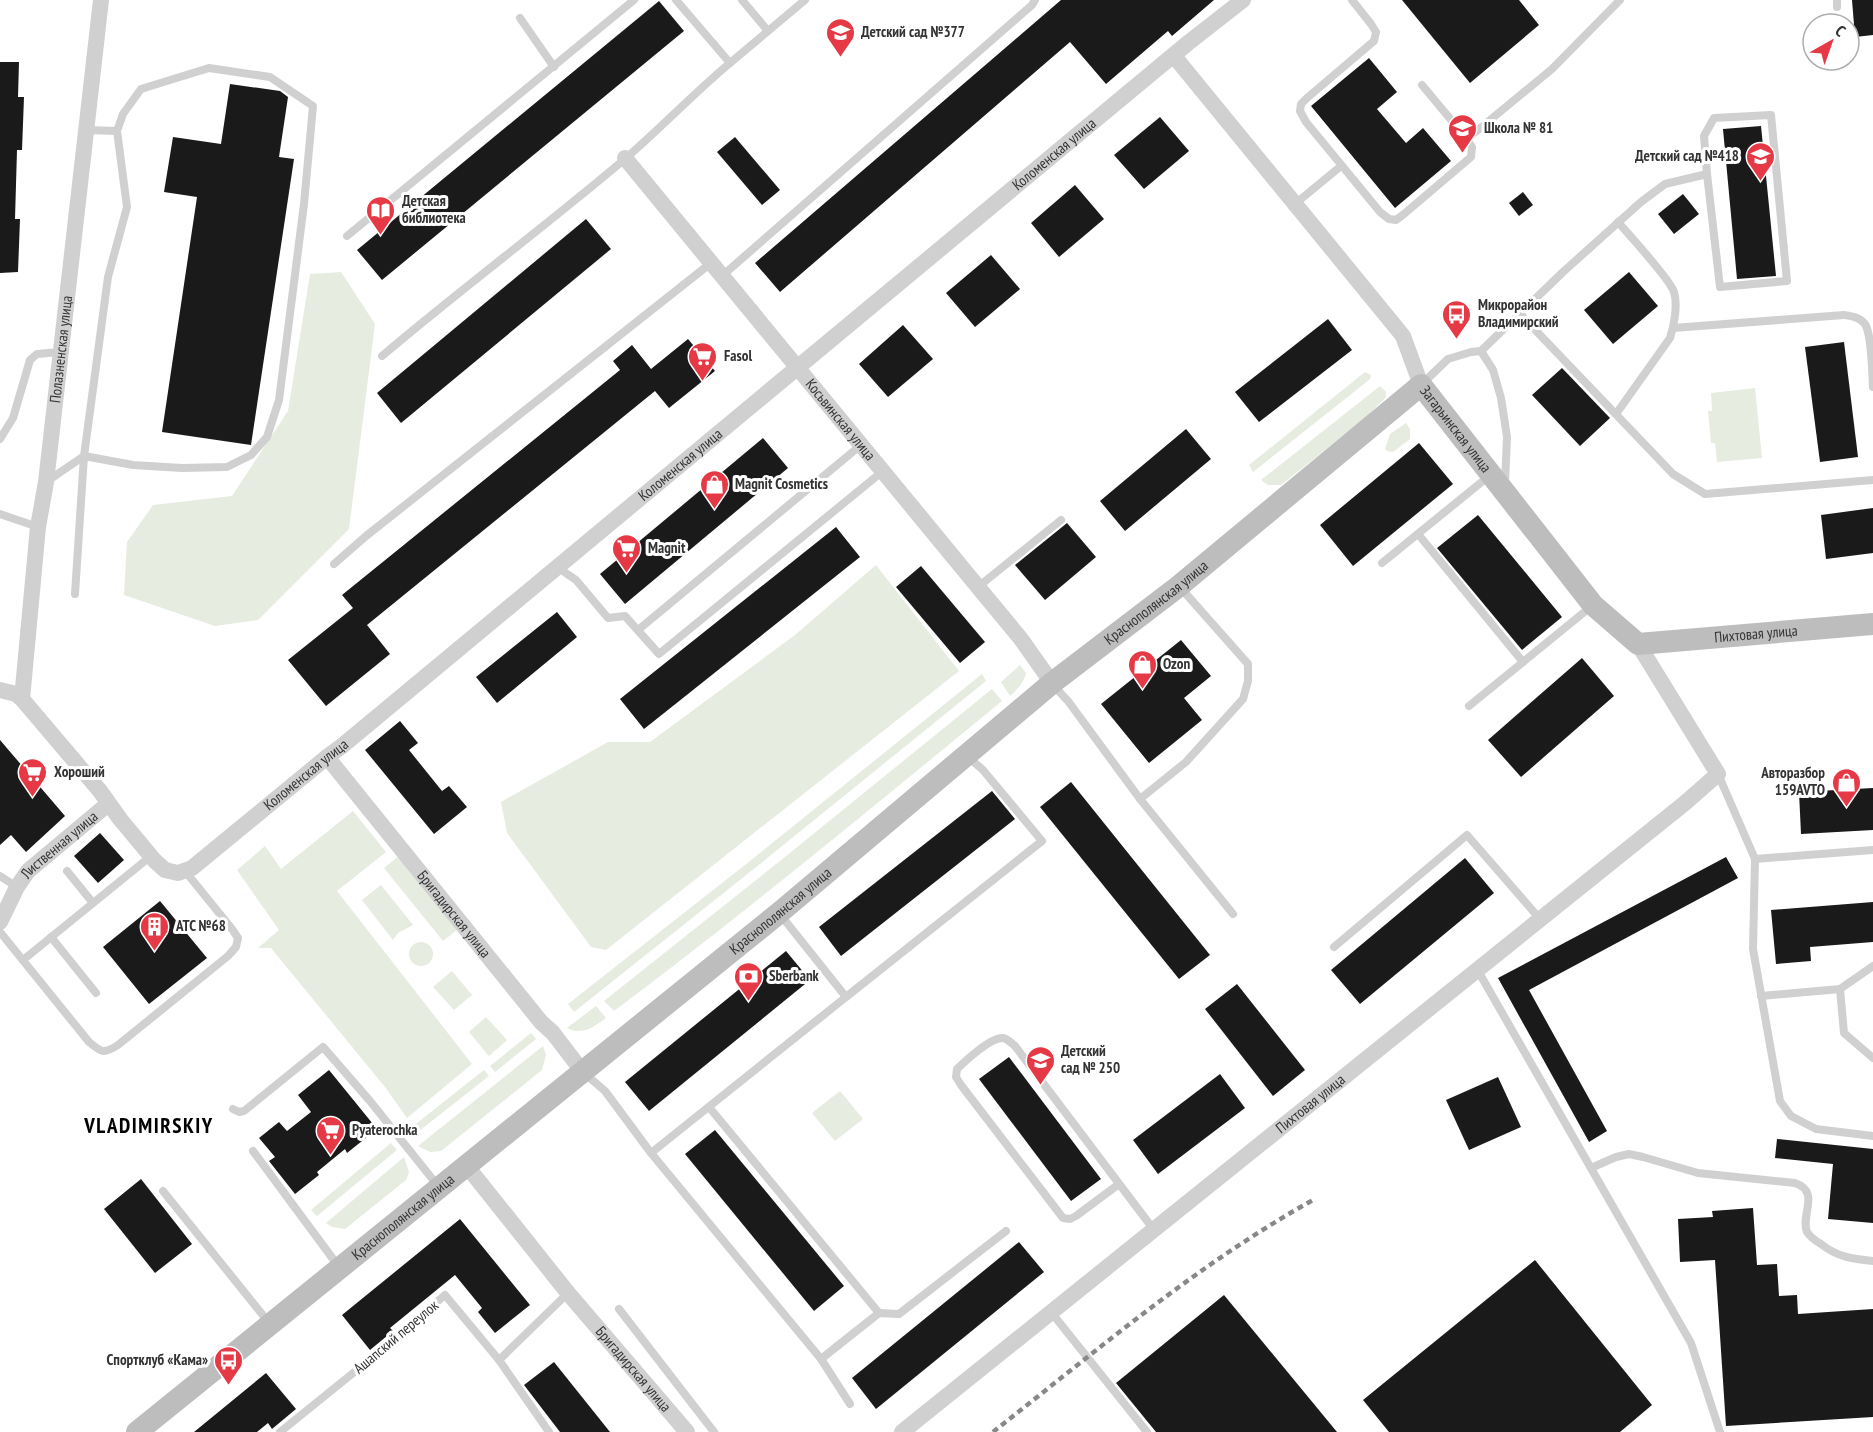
<svg xmlns="http://www.w3.org/2000/svg" width="1873" height="1432" font-family="'PT Sans Narrow',sans-serif">
	<style>
		.green { fill: #e6ecdf }
		.building { fill: #1a1a1a }
		.lines { fill: none; stroke-linecap: round; stroke-linejoin: round }
		.lane { stroke: #d0d0d0; stroke-width: 8 }
		.street { stroke: #d0d0d0; stroke-width: 16 }
		.secondary { stroke: #bdbdbd; stroke-width: 22 }
		.rail { stroke: #888; stroke-width: 4.5; stroke-dasharray: 6 4.5; stroke-linecap: butt }
		.labels { text-anchor: middle; stroke-width: 6; stroke-linejoin: round; paint-order: stroke }
		.poi-label { font-size: 15px; font-weight: bold; fill: #333; stroke: #fff; text-anchor: start }
		.street-label { font-size: 15px; fill: #333; stroke: #fff }
		.district-label { font-size: 21px; font-weight: bold; letter-spacing: 1.5px; fill: #000; stroke: #fff }
	</style>
	<rect width="100%" height="100%" fill="#fff"/>
	<g class="green">
		<path d="M341 272 375 324 349 529 258 620 215 626 124 595 127 542 153 505 232 496 288 411 310 274Z"/>
		<path d="M1365 372 1371 375 1370 379 1364 384 1253 472 1249 465Z"/>
		<path d="M1380 386 1386 392V397L1366 417 1281 485H1268L1261 480Z"/>
		<path d="M1755 388 1762 458 1717 462 1715 443H1711L1708 411H1712L1711 393Z"/>
		<path d="M1406 423 1410 429V439L1393 452 1387 451 1385 449 1390 434Z"/>
		<path d="M876 565 959 671 606 950 591 947 507 833 501 802 608 742H650L795 635Z"/>
		<path d="M1020 665 1026 673C1024 682 1017 690 1010 696L1001 682Z"/>
		<path d="M982 674 986 681 755 868 574 1012 568 1004 745 865Z"/>
		<path d="M992 689 1002 701C874 806 746 912 614 1011L604 1001 780 861Z"/>
		<path d="M353 811 386 852 337 891 472 1064 407 1118 385 1087 271 948H258L279 930 237 870 265 846 281 869Z"/>
		<path d="M399 856 458 929 443 941 384 868Z"/>
		<path d="M381 885 413 925 398 933 393 940 362 900Z"/>
		<circle cx="421" cy="954" r="12"/>
		<path d="M452 971 472 995 454 1010 433 987Z"/>
		<path d="M596 1006 606 1018C593 1027 583 1036 567 1028Z"/>
		<path d="M486 1017 507 1040 489 1056 469 1032Z"/>
		<path d="M531 1033 536 1039 495 1072 490 1066Z"/>
		<path d="M543 1046 546 1055 542 1070 441 1151 430 1152 418 1146Z"/>
		<path d="M484 1070 489 1076 414 1135 407 1131Z"/>
		<path d="M840 1091 863 1119 835 1141 812 1113Z"/>
		<path d="M391 1143 397 1150 317 1216 311 1210Z"/>
		<path d="M404 1157 409 1172 406 1180 345 1229 332 1227 326 1223Z"/>
	</g>
	<g class="building">
		<path d="M1061 0H1214L1172 36 1168 31 1106 84 1070 42 780 292 755 263Z"/>
		<path d="M1402 0H1519L1539 25 1470 83Z"/>
		<path d="M1852 0H1873V35L1855 37Z"/>
		<path d="M659 1 684 31 382 280 357 250Z"/>
		<path d="M1369 58 1397 92 1377 109 1406 143 1423 128 1451 161 1395 208 1311 106Z"/>
		<path d="M0 62H19L18 97H24L22 150H17L15 219H20L18 272 0 273Z"/>
		<path d="M230 84 280 91 288 97 279 157 294 159 251 445 162 432 197 197 164 192 173 137 221 144Z"/>
		<path d="M1160 117 1189 151 1144 189 1114 155Z"/>
		<path d="M1761 126 1776 276 1737 279 1723 129Z"/>
		<path d="M735 137 780 190 762 205 717 152Z"/>
		<path d="M1075 185 1104 219 1059 257 1031 223Z"/>
		<path d="M1523 192 1533 205 1519 216 1509 203Z"/>
		<path d="M1683 194 1699 214 1674 234 1658 214Z"/>
		<path d="M586 219 611 249 401 423 377 393Z"/>
		<path d="M991 255 1020 289 975 327 946 293Z"/>
		<path d="M1629 272 1658 306 1613 344 1584 310Z"/>
		<path d="M1328 319 1352 350 1259 422 1235 392Z"/>
		<path d="M903 325 933 359 888 397 859 364Z"/>
		<path d="M688 339 715 371 669 408 655 391 367 625 390 654 326 706 288 660 353 608 342 595 620 370 613 361 632 345 651 369Z"/>
		<path d="M1844 342 1858 457 1820 462 1805 347Z"/>
		<path d="M1562 368 1610 418 1580 446 1532 395Z"/>
		<path d="M1186 429 1211 459 1125 531 1100 501Z"/>
		<path d="M763 438 788 468 625 604 600 574Z"/>
		<path d="M1419 443 1453 484 1353 566 1320 525Z"/>
		<path d="M1873 508V553L1826 559 1821 515Z"/>
		<path d="M1478 515 1562 617 1522 650 1437 548Z"/>
		<path d="M1067 523 1096 557 1045 600 1015 565Z"/>
		<path d="M836 527 860 557 644 729 620 699Z"/>
		<path d="M921 566 985 642 960 663 896 587Z"/>
		<path d="M557 612 577 637 497 703 476 677Z"/>
		<path d="M1181 640 1211 676 1184 698 1202 720 1149 763 1101 704Z"/>
		<path d="M1582 658 1614 696 1521 777 1488 740Z"/>
		<path d="M400 721 418 743 409 750 442 791 449 786 467 807 434 834 365 750Z"/>
		<path d="M0 740 65 816 26 852 11 835 0 845Z"/>
		<path d="M1071 782 1210 955 1179 979 1040 807Z"/>
		<path d="M1873 788V830L1801 834 1799 792Z"/>
		<path d="M992 791 1015 819 841 956 819 927Z"/>
		<path d="M100 833 124 860 98 883 74 856Z"/>
		<path d="M1726 857 1738 878 1529 990 1607 1131 1589 1142 1498 978Z"/>
		<path d="M1465 858 1494 893 1360 1004 1331 970Z"/>
		<path d="M160 901 207 958 149 1004 103 947Z"/>
		<path d="M1873 902V942L1810 947 1811 961 1776 964 1771 910Z"/>
		<path d="M786 951 810 980 649 1111 625 1082Z"/>
		<path d="M1237 984 1305 1070 1273 1096 1205 1009Z"/>
		<path d="M1009 1057 1101 1179 1071 1201 979 1079Z"/>
		<path d="M329 1070 377 1129 347 1153 345 1149 317 1172 319 1175 295 1194 269 1161 275 1157 259 1138 279 1122 287 1131 311 1112 298 1095Z"/>
		<path d="M1220 1074 1245 1108 1158 1174 1133 1140Z"/>
		<path d="M1498 1077 1521 1127 1469 1150 1446 1100Z"/>
		<path d="M715 1130 844 1286 814 1311 685 1154Z"/>
		<path d="M1777 1139 1873 1149V1223L1828 1219 1833 1164 1775 1158Z"/>
		<path d="M141 1179 192 1244 155 1273 104 1209Z"/>
		<path d="M1753 1208 1757 1265 1777 1264 1779 1296 1797 1295 1798 1314 1873 1309V1417L1726 1426 1715 1260 1680 1262 1678 1219 1713 1217 1712 1211Z"/>
		<path d="M460 1219 530 1305 495 1333 478 1312 482 1308 455 1275 390 1328 393 1331 370 1350 342 1315Z"/>
		<path d="M1019 1242 1044 1272 876 1409 852 1378Z"/>
		<path d="M1535 1260 1652 1405 1620 1432H1389L1363 1400Z"/>
		<path d="M1224 1295 1337 1432H1156L1116 1383Z"/>
		<path d="M554 1362 610 1432H560L524 1385Z"/>
		<path d="M266 1373 296 1409 272 1429 268 1423 257 1432H194Z"/>
	</g>
	<g class="lines">
		<g class="lane">
			<path d="M742 0 768 31"/>
			<path d="M1352 0 1371 24 1376 32 1374 41 1307 98 1301 104 1300 111 1306 122 1380 212 1389 219 1396 220 1404 214 1471 157 1472 147 1467 139 1422 85"/>
			<path d="M1837 0V7"/>
			<path d="M520 18 554 67"/>
			<path d="M730 63 805 0"/>
			<path d="M87 130 117 131"/>
			<path d="M1467 139 1552 69 1620 0"/>
			<path d="M1295 204 1341 166"/>
			<path d="M347 236 634 0"/>
			<path d="M722 276 1032 5 1035 0"/>
			<path d="M1520 314 1673 474 1705 494 1873 480"/>
			<path d="M1673 328 1844 315C1851 316 1860 317 1865 324 1872 335 1872 373 1873 387"/>
			<path d="M1481 351 1493 370 1501 398 1507 437 1505 483"/>
			<path d="M382 356C462 288 546 226 626 158 662 127 694 93 730 63L676 0"/>
			<path d="M1423 383 1448 359 1471 352 1481 351 1563 272 1641 202 1665 184 1707 174 1704 136 1714 118 1771 115 1787 281 1720 287 1707 174"/>
			<path d="M1616 414 1670 338C1674 326 1678 305 1674 292 1670 279 1629 235 1618 222"/>
			<path d="M0 439 13 418 30 360 37 354 60 352"/>
			<path d="M46 482 84 456 133 465 182 468 227 467 251 455 267 437 279 400 304 204 313 106 270 77 209 68 141 89 123 114 117 131 127 207 108 277 84 456 75 594"/>
			<path d="M0 514 38 527"/>
			<path d="M1418 534 1523 662"/>
			<path d="M1382 563 1489 476"/>
			<path d="M334 564 366 536 711 263"/>
			<path d="M557 567 576 580 608 618 625 616 659 654 883 471"/>
			<path d="M978 587 1061 520"/>
			<path d="M638 630 861 445"/>
			<path d="M1052 684 1068 701 1140 799 1233 914"/>
			<path d="M1469 706 1593 605"/>
			<path d="M1718 774 1755 859 1873 850"/>
			<path d="M1140 799 1186 762 1243 699 1248 681V664L1179 586"/>
			<path d="M1755 859 1753 949 1780 1101 1791 1116 1816 1129 1873 1136"/>
			<path d="M67 871 93 903"/>
			<path d="M0 876 17 887"/>
			<path d="M0 932 89 1042C102 1053 104 1054 118 1045L228 956 236 947 238 938 232 929 185 871"/>
			<path d="M51 937 96 993"/>
			<path d="M1334 947 1467 835 1540 919"/>
			<path d="M23 960 151 856"/>
			<path d="M1477 969 1691 1343 1720 1432"/>
			<path d="M1840 989 1844 1033 1873 1058"/>
			<path d="M1761 996 1840 989 1873 966"/>
			<path d="M846 997 1042 841 983 770 968 757"/>
			<path d="M583 1072 605 1091 651 1153 821 1359 879 1313 899 1314 1006 1231"/>
			<path d="M709 1107 879 1313"/>
			<path d="M233 1109 239 1112 244 1111 323 1047 370 1101 438 1186"/>
			<path d="M253 1151 339 1267"/>
			<path d="M651 1153 846 997 779 913"/>
			<path d="M1591 1168 1616 1157 1629 1154 1643 1157 1698 1173 1795 1183C1821 1192 1800 1215 1807 1232 1810 1237 1816 1241 1821 1244 1837 1257 1853 1259 1873 1261"/>
			<path d="M1119 1184 1076 1216 1070 1219 1063 1218 961 1085 956 1077 957 1069C965 1061 991 1037 1003 1038 1008 1039 1011 1043 1015 1046L1154 1230"/>
			<path d="M163 1191 270 1324"/>
			<path d="M619 1309 714 1432"/>
			<path d="M1051 1312 1147 1432"/>
			<path d="M821 1359 850 1404"/>
			<path d="M499 1360 568 1293"/>
			<path d="M280 1432 368 1361 445 1295 499 1360 549 1432"/>
		</g>
		<g class="street">
			<path d="M1174 56 1403 336 1421 385"/>
			<path id="s1" d="M625 158 978 587 1021 639 1052 683"/>
			<path id="s2" d="M0 690 16 694 22 699 100 791 120 819 155 861 165 870 178 873 192 868 327 757 342 746 1188 43 1243 0"/>
			<path id="s3" d="M22 699 38 527 46 482 101 0"/>
			<path id="s4" d="M327 757 541 1022 553 1033 582 1071"/>
			<path id="s5" d="M0 922 17 887 28 871 108 804"/>
			<path id="s6" d="M466 1165 568 1293 687 1432"/>
			<path id="s7" d="M902 1432 1685 803 1718 774 1638 644"/>
		</g>
		<path class="secondary" id="s8" d="M137 1432 779 913 1052 683 1179 586 1421 385 1593 605 1638 644 1873 624"/>
		<path class="rail" d="M993 1432C1096 1351 1198 1264 1313 1200"/>
	</g>
	<defs>
		<symbol id="school-pin" viewBox="-11 -11 22 30"><path d="M0 17L-7.5 6A9.5 9.5 0 1 1 7.5 6Z" fill="#e63946" stroke="#fff"/><path d="M0-5L7-2L0 1L-7-2ZM-4 1L0 2.5L4 1V4Q0 6-4 4Z" fill="#fff"/></symbol>
		<symbol id="library-pin" viewBox="-11 -11 22 30"><path d="M0 17L-7.5 6A9.5 9.5 0 1 1 7.5 6Z" fill="#e63946" stroke="#fff"/><path d="M-6-4Q-3-5.5-.7-3.5V5Q-3 3-6 4ZM6-4Q3-5.5 .7-3.5V5Q3 3 6 4Z" fill="#fff"/></symbol>
		<symbol id="bus-pin" viewBox="-11 -11 22 30"><path d="M0 17L-7.5 6A9.5 9.5 0 1 1 7.5 6Z" fill="#e63946" stroke="#fff"/><path d="M-5-6H5V4H4V6H2V4H-2V6H-4V4H-5ZM-3.5-4V0h7V-4ZM-3.5 1.2v1.5H-2V1.2ZM2 1.2v1.5H3.5V1.2Z" fill="#fff"/></symbol>
		<symbol id="supermarket-pin" viewBox="-11 -11 22 30"><path d="M0 17L-7.5 6A9.5 9.5 0 1 1 7.5 6Z" fill="#e63946" stroke="#fff"/><path d="M-6-5.5h2.5l.6 2H6L4.5 2H-2.5L-4.4-4H-6ZM-1.5 3.2a1.3 1.3 0 1 0 .1 0ZM3 3.2a1.3 1.3 0 1 0 .1 0Z" fill="#fff"/></symbol>
		<symbol id="shop-pin" viewBox="-11 -11 22 30"><path d="M0 17L-7.5 6A9.5 9.5 0 1 1 7.5 6Z" fill="#e63946" stroke="#fff"/><path d="M-5-2.5h2.3a2.7 3.5 0 0 1 5.4 0H5L5.5 6h-11ZM-1.5-2.5h3a1.5 2.3 0 0 0-3 0Z" fill="#fff"/></symbol>
		<symbol id="building-pin" viewBox="-11 -11 22 30"><path d="M0 17L-7.5 6A9.5 9.5 0 1 1 7.5 6Z" fill="#e63946" stroke="#fff"/><path d="M-4-6H4V6H1V3H-1V6H-4ZM-2.5-4.3h1.7v1.8h-1.7ZM.8-4.3h1.7v1.8H.8ZM-2.5-1h1.7V.8h-1.7ZM.8-1h1.7V.8H.8Z" fill="#fff"/></symbol>
		<symbol id="bank-pin" viewBox="-11 -11 22 30"><path d="M0 17L-7.5 6A9.5 9.5 0 1 1 7.5 6Z" fill="#e63946" stroke="#fff"/><path d="M-6-4H6V4H-6ZM0-2.3a2.3 2.3 0 1 0 0 4.6a2.3 2.3 0 1 0 0-4.6Z" fill="#fff"/></symbol>
	</defs>
	<g fill-rule="evenodd">
		<use href="#school-pin" x="824" y="16" width="33" height="45"/>
		<use href="#school-pin" x="1446" y="112" width="33" height="45"/>
		<use href="#school-pin" x="1744" y="140" width="33" height="45"/>
		<use href="#library-pin" x="364" y="194" width="33" height="45"/>
		<use href="#bus-pin" x="1440" y="298" width="33" height="45"/>
		<use href="#supermarket-pin" x="686" y="340" width="33" height="45"/>
		<use href="#shop-pin" x="698" y="468" width="33" height="45"/>
		<use href="#supermarket-pin" x="610" y="532" width="33" height="45"/>
		<use href="#shop-pin" x="1126" y="648" width="33" height="45"/>
		<use href="#supermarket-pin" x="16" y="756" width="33" height="45"/>
		<use href="#shop-pin" x="1830" y="766" width="33" height="45"/>
		<use href="#building-pin" x="138" y="910" width="33" height="45"/>
		<use href="#bank-pin" x="732" y="960" width="33" height="45"/>
		<use href="#school-pin" x="1024" y="1044" width="33" height="45"/>
		<use href="#supermarket-pin" x="314" y="1114" width="33" height="45"/>
		<use href="#bus-pin" x="212" y="1344" width="33" height="45"/>
	</g>
	<g class="labels">
		<g class="poi-label">
			<text x="861" y="37">Детский сад №377</text>
			<text x="1484" y="133">Школа № 81</text>
			<text x="1739" y="161" text-anchor="end">Детский сад №418</text>
			<text x="402" y="206">Детская<tspan x="402" dy="17">библиотека</tspan></text>
			<text x="1478" y="310">Микрорайон<tspan x="1478" dy="17">Владимирский</tspan></text>
			<text x="724" y="361">Fasol</text>
			<text x="735" y="489">Magnit Cosmetics</text>
			<text x="648" y="553">Magnit</text>
			<text x="1163" y="669">Ozon</text>
			<text x="54" y="777">Хороший</text>
			<text x="1825" y="778" text-anchor="end">Авторазбор<tspan x="1825" dy="17">159AVTO</tspan></text>
			<text x="176" y="931">АТС №68</text>
			<text x="769" y="981">Sberbank</text>
			<text x="1061" y="1056">Детский<tspan x="1061" dy="17">сад № 250</tspan></text>
			<text x="352" y="1135">Pyaterochka</text>
			<text x="208" y="1365" text-anchor="end">Спортклуб «Кама»</text>
		</g>
		<g class="street-label">
			<text dy="5" stroke="none"><textPath href="#s2" startOffset="1395">Коломенская улица</textPath></text>
			<text dy="5" stroke="none"><textPath href="#s3" startOffset="352">Полазненская улица</textPath></text>
			<text dy="5" stroke="none"><textPath href="#s1" startOffset="339">Косьвинская улица</textPath></text>
			<text dy="5" stroke="none"><textPath href="#s8" startOffset="1713">Загарьинская улица</textPath></text>
			<text dy="5" stroke="none"><textPath href="#s2" startOffset="909">Коломенская улица</textPath></text>
			<text dy="5" stroke="none"><textPath href="#s8" startOffset="1314">Краснополянская улица</textPath></text>
			<text dy="5" stroke="none"><textPath href="#s8" startOffset="2114">Пихтовая улица</textPath></text>
			<text dy="5" stroke="none"><textPath href="#s2" startOffset="423">Коломенская улица</textPath></text>
			<text dy="5" stroke="none"><textPath href="#s5" startOffset="99">Лиственная улица</textPath></text>
			<text dy="5" stroke="none"><textPath href="#s8" startOffset="828">Краснополянская улица</textPath></text>
			<text dy="5" stroke="none"><textPath href="#s4" startOffset="202">Бригадирская улица</textPath></text>
			<text dy="5" stroke="none"><textPath href="#s7" startOffset="524">Пихтовая улица</textPath></text>
			<text dy="5" stroke="none"><textPath href="#s8" startOffset="342">Краснополянская улица</textPath></text>
			<text transform="translate(396 1337) rotate(-40)" y="5">Ашапский переулок</text>
			<text dy="5" stroke="none"><textPath href="#s6" startOffset="264">Бригадирская улица</textPath></text>
		</g>
		<g class="district-label">
			<text x="149" y="1133">VLADIMIRSKIY</text>
		</g>
	</g>
	<g transform="translate(1831 42) rotate(40)"><circle r="28" fill="#ffffff" stroke="#adadad" stroke-width="1.5"/>
	<path d="M0-4.5L10 22L0 15L-10 22Z" fill="#e63946"/>
	<text y="-9" font-size="16" font-weight="bold" text-anchor="middle" fill="#333333">С</text>
	</g>
</svg>
